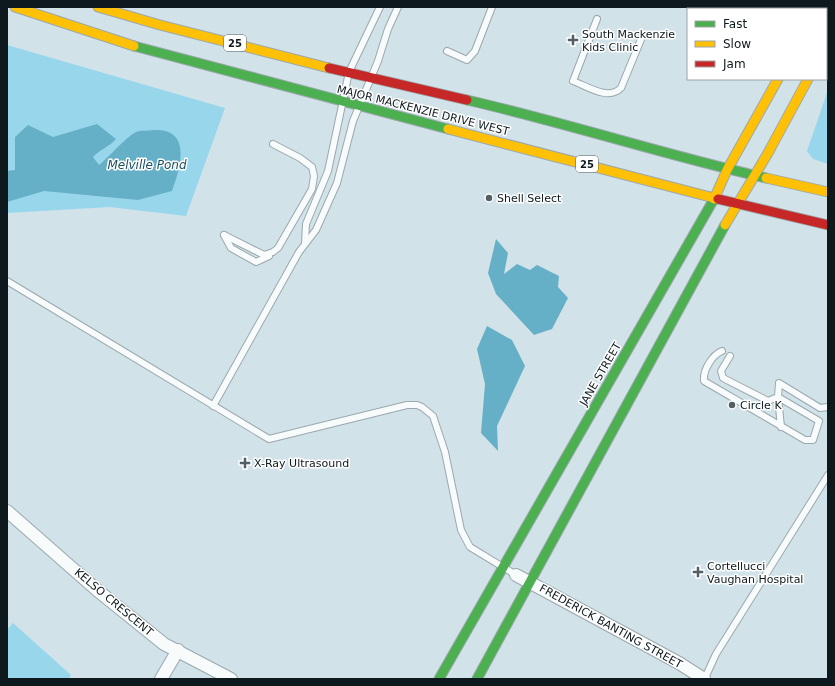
<svg xmlns="http://www.w3.org/2000/svg" width="835" height="686" font-family="'DejaVu Sans',sans-serif">
	<style>
		.green { fill: #98d6ec }
		.water { fill: #66b0c7 }
		.lines { fill: none; stroke-linecap: round; stroke-linejoin: round }
		.lane-casing { stroke: #9ba8ad; stroke-width: 8 }
		.street-casing { stroke: #9ba8ad; stroke-width: 14 }
		.fast-casing { stroke: #9ba8ad; stroke-width: 11 }
		.slow-casing { stroke: #9ba8ad; stroke-width: 11 }
		.jam-casing { stroke: #9ba8ad; stroke-width: 11 }
		.lane { stroke: #f8fbfc; stroke-width: 6 }
		.street { stroke: #f8fbfc; stroke-width: 12 }
		.fast { stroke: #4caf50; stroke-width: 9 }
		.slow { stroke: #ffc107; stroke-width: 9 }
		.jam { stroke: #c62828; stroke-width: 9 }
		.poi-dot { fill: #525f64; stroke: #fff; stroke-width: 1.5 }
		.labels { text-anchor: middle; stroke-width: 3; stroke-linejoin: round; paint-order: stroke }
		.shield { fill: #fff; stroke: #565e61; stroke-width: 1 }
		.shield-label { font-size: 10px; font-weight: bold; fill: #0d191d }
		.poi-label { font-size: 11px; fill: #0d191d; stroke: #fff; text-anchor: start }
		.street-label { font-size: 11px; fill: #0d191d; stroke: #fff }
		.water-label { font-size: 12px; font-style: italic; fill: #194f60; stroke: #fff }
	</style>
	<rect width="100%" height="100%" fill="#d1e2e9"/>
	<g class="green">
		<path d="M7 45 225 108 186 216 110 207 7 213Z"/>
		<path d="M828 90V164L813 159 807 151Z"/>
		<path d="M13 623 71 675 69 679H7V630Z"/>
	</g>
	<g class="water">
		<path d="M97 124 116 139C109 147 102 148 93 157L99 165C109 157 125 138 136 132 140 130 149 131 154 130 193 128 180 170 172 191L138 200 44 191 7 202V171L15 170V137L28 125 53 137Z"/>
		<path d="M496 239 508 253 504 274 517 264 530 270 537 265 559 276 558 287 568 298 552 329 534 335 496 294 488 273Z"/>
		<path d="M487 326 512 340 525 366 497 426 498 451 481 433 485 384 477 349Z"/>
	</g>
	<g class="lines">
		<defs>
			<g id="lane">
				<path d="M597 19 573 81C587 86 608 101 621 88L642 37"/>
				<path d="M447 51 467 60 475 51 492 7"/>
				<path d="M224 235 264 255 273 252 278 248 312 189 314 176 312 167 300 158 273 144"/>
				<path d="M224 235 231 248 256 262 269 256"/>
				<path d="M305 243 306 224 328 171 349 72 380 7"/>
				<path d="M7 281 269 439 407 405H417L422 407 433 416 445 452 461 530 470 547 516 575"/>
				<path d="M722 351C712 355 703 370 704 381L805 440H813L819 421 778 397 779 383 820 408 828 407"/>
				<path d="M730 356 721 371 723 378 768 401 778 397 781 427"/>
				<path d="M213 406 299 252 316 230 337 183 353 121 378 61 388 29 398 7"/>
				<path d="M707 679 705 678 716 654 828 475"/>
			</g>
			<g id="street">
				<path d="M7 511 97 590 164 644 231 679"/>
				<path d="M516 575 679 663 704 679"/>
				<path d="M161 679 178 650"/>
			</g>
			<g id="fast">
				<path d="M826 45 828 41"/>
				<path d="M134 46 448 129"/>
				<path d="M467 100C567 123 665 155 766 178"/>
				<path d="M439 679 714 199"/>
				<path d="M477 679 725 225"/>
			</g>
			<g id="slow">
				<path d="M15 7 134 46"/>
				<path d="M98 7 160 25 329 68"/>
				<path d="M448 129 718 199"/>
				<path d="M766 178 828 192"/>
				<path d="M714 199 727 170 778 79"/>
				<path d="M725 225 768 153 808 79"/>
			</g>
			<g id="jam">
				<path d="M817 9 818 7"/>
				<path d="M329 68 467 100"/>
				<path d="M718 199 828 225"/>
			</g>
		</defs>
		<use href="#lane" class="lane-casing"/>
		<use href="#street" class="street-casing"/>
		<use href="#fast" class="fast-casing"/>
		<use href="#slow" class="slow-casing"/>
		<use href="#jam" class="jam-casing"/>
		<use href="#lane" class="lane"/>
		<use href="#street" class="street"/>
		<use href="#fast" class="fast"/>
		<use href="#slow" class="slow"/>
		<use href="#jam" class="jam"/>
	</g>
	<g class="poi-dot">
		<path d="M571 34h4v4h4v4h-4v4h-4v-4h-4v-4h4z"/>
		<circle cx="489" cy="198" r="4"/>
		<circle cx="732" cy="405" r="4"/>
		<path d="M243 457h4v4h4v4h-4v4h-4v-4h-4v-4h4z"/>
		<path d="M696 566h4v4h4v4h-4v4h-4v-4h-4v-4h4z"/>
	</g>
	<g class="labels">
		<g class="shield">
			<rect x="224" y="35" width="22" height="16" rx="3"/>
			<rect x="576" y="156" width="22" height="16" rx="3"/>
		</g>
		<g class="shield-label">
			<text x="235" y="47">25</text>
			<text x="587" y="168">25</text>
		</g>
		<g class="poi-label">
			<text x="582" y="38">South Mackenzie<tspan x="582" dy="13">Kids Clinic</tspan></text>
			<text x="497" y="202">Shell Select</text>
			<text x="740" y="409">Circle K</text>
			<text x="254" y="467">X-Ray Ultrasound</text>
			<text x="707" y="570">Cortellucci<tspan x="707" dy="13">Vaughan Hospital</tspan></text>
		</g>
		<g class="street-label">
			<text transform="translate(423 110) rotate(14)" y="4">MAJOR MACKENZIE DRIVE WEST</text>
			<text transform="translate(600 374) rotate(-60)" y="4">JANE STREET</text>
			<text transform="translate(114 602) rotate(40)" y="4">KELSO CRESCENT</text>
			<text transform="translate(611 626) rotate(29)" y="4">FREDERICK BANTING STREET</text>
		</g>
		<g class="water-label">
			<text x="147" y="169">Melville Pond</text>
		</g>
	</g>
	<rect width="835" height="686" fill="none" stroke="#0d191d" stroke-width="16"/>
	<rect x="687" y="8" width="140" height="72" fill="#ffffff" stroke="#9ea3a5"/>
	<rect x="695" y="21" width="20" height="6" fill="#4caf50" stroke="#9ea3a5"/>
	<text x="723" y="28" font-size="12" fill="#0d191d">Fast</text>
	<rect x="695" y="41" width="20" height="6" fill="#ffc107" stroke="#9ea3a5"/>
	<text x="723" y="48" font-size="12" fill="#0d191d">Slow</text>
	<rect x="695" y="61" width="20" height="6" fill="#c62828" stroke="#9ea3a5"/>
	<text x="723" y="68" font-size="12" fill="#0d191d">Jam</text>
</svg>
